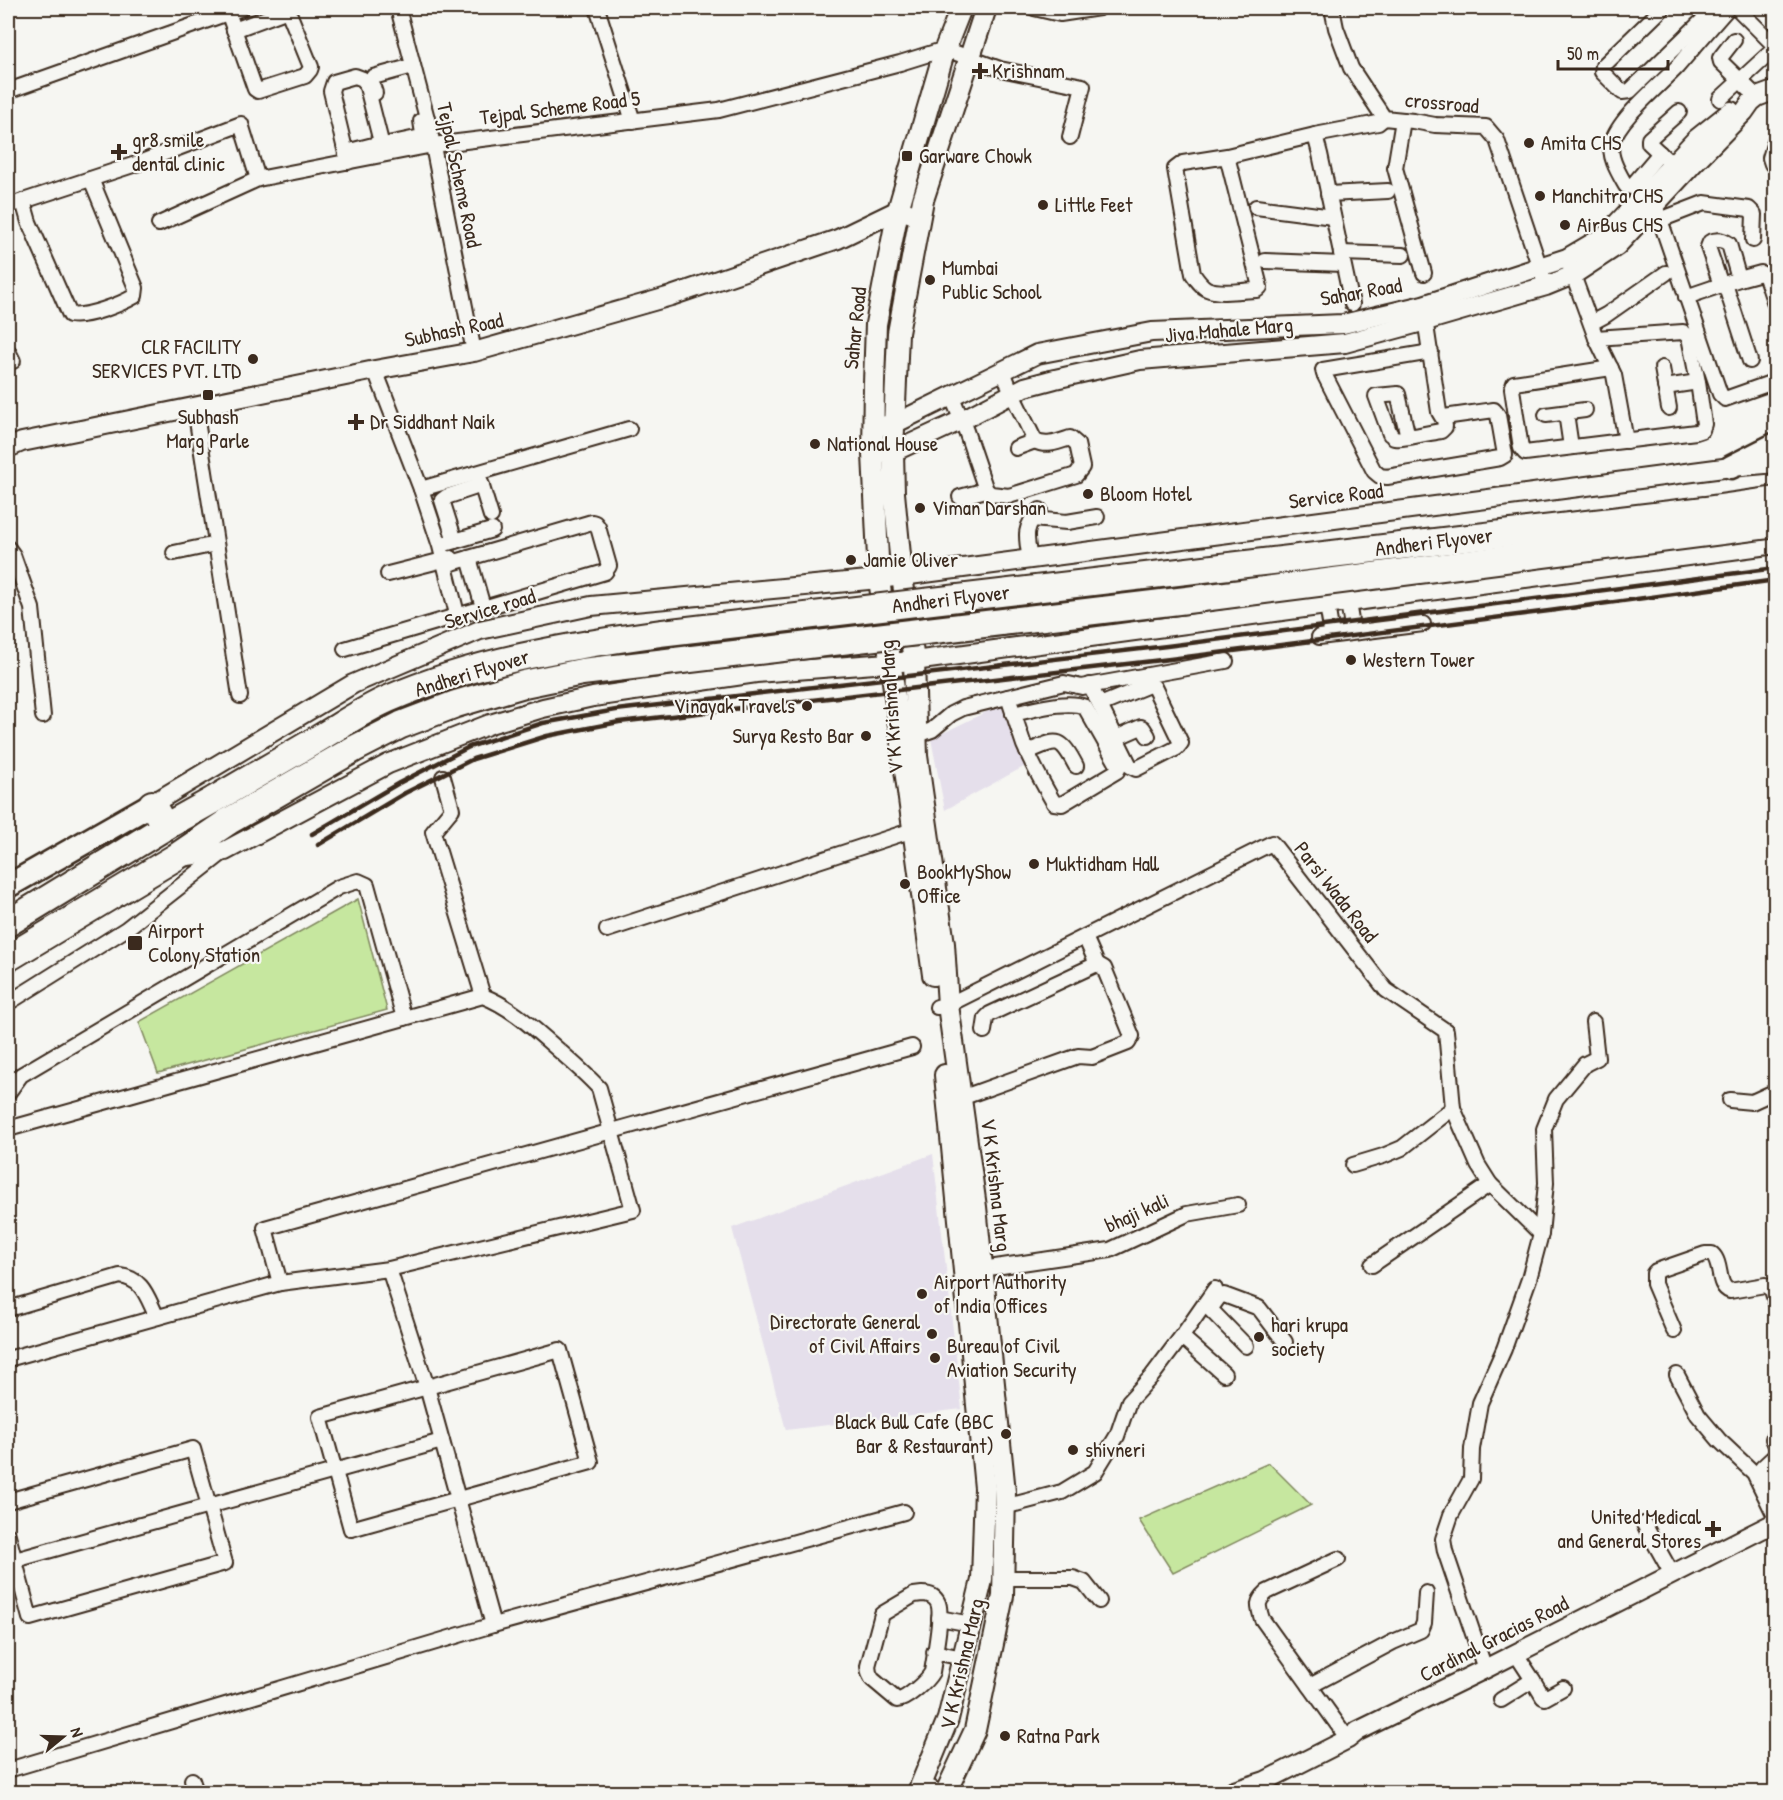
<svg xmlns="http://www.w3.org/2000/svg" width="1783" height="1800" font-family="'Patrick Hand',sans-serif">
	<style>
		.built { fill: #e5dfeb }
		.green { fill: #c6e79f; stroke: #80885e; stroke-width: 1.5 }
		.lines { fill: none; stroke-linecap: round; stroke-linejoin: round }
		.minor-casing { stroke: #3b2a1e; stroke-width: 18 }
		.tertiary-casing { stroke: #3b2a1e; stroke-width: 22 }
		.secondary-casing { stroke: #3b2a1e; stroke-width: 24 }
		.primary-casing { stroke: #3b2a1e; stroke-width: 27 }
		.motorway-casing { stroke: #3b2a1e; stroke-width: 30 }
		.minor { stroke: #f6f6f2; stroke-width: 14 }
		.tertiary { stroke: #f6f6f2; stroke-width: 18 }
		.secondary { stroke: #f6f6f2; stroke-width: 20 }
		.primary { stroke: #f6f6f2; stroke-width: 22 }
		.motorway { stroke: #f6f6f2; stroke-width: 26 }
		.rail { stroke: #3b2a1e; stroke-width: 4.5 }
		.motorway-bridge-casing { stroke: #3b2a1e; stroke-width: 30; stroke-linecap: butt }
		.motorway-bridge { stroke: #f6f6f2; stroke-width: 26 }
		.poi-dot { fill: #3b2a1e; stroke: #f6f6f2; stroke-width: 2 }
		.labels { text-anchor: middle; stroke-width: 4.5; stroke-linejoin: round; paint-order: stroke }
		.poi-label { font-size: 21px; fill: #3b2a1e; stroke: #f6f6f2; text-anchor: start }
		.street-label { font-size: 21px; fill: #3b2a1e; stroke: #f6f6f2 }
	</style>
	<rect width="100%" height="100%" fill="#f6f6f2"/>
	<filter id="ink" filterUnits="userSpaceOnUse"><feTurbulence type="fractalNoise" baseFrequency=".0167" numOctaves="2"/><feDisplacementMap in="SourceGraphic" scale="12" xChannelSelector="R" yChannelSelector="G"/><feConvolveMatrix kernelMatrix="1 2 1 2 8 2 1 2 1" color-interpolation-filters="sRGB"/></filter>
	<g filter="url(#ink)">
		<g class="built">
			<path d="M1006 702 1027 765 945 810 931 739Z"/>
			<path d="M933 1154 962 1409 786 1430 732 1228Z"/>
		</g>
		<g class="green">
			<path d="M358 899 387 1010 158 1073 139 1022Z"/>
			<path d="M1269 1463 1311 1505 1173 1573 1139 1520Z"/>
		</g>
		<g class="lines">
			<defs>
				<g id="minor">
					<path d="M398 8 429 126 474 352"/>
					<path d="M597 8 633 121"/>
					<path d="M1034 8 1060 14 1099 8"/>
					<path d="M1332 8 1336 28 1351 68 1384 118 1413 121 1435 125 1486 127 1497 140 1546 286"/>
					<path d="M1663 8 1603 66 1602 72 1622 92 1630 91 1707 16 1709 8"/>
					<path d="M228 12 255 89 258 91 305 76 310 70 311 67 287 8"/>
					<path d="M234 30 288 10"/>
					<path d="M1734 40 1720 58 1721 62 1757 97"/>
					<path d="M8 91 242 8"/>
					<path d="M375 93 371 81 373 77 413 66"/>
					<path d="M1720 99 1771 52 1774 45 1737 8"/>
					<path d="M1403 120 1395 168 1424 273"/>
					<path d="M1315 135 1378 123 1384 118"/>
					<path d="M1776 138 1770 158 1772 164H1776"/>
					<path d="M388 144 421 137 423 134 421 121"/>
					<path d="M346 152 381 143"/>
					<path d="M1660 153 1631 187 1626 186C1620 175 1608 157 1612 143 1618 119 1659 86 1677 67 1694 47 1711 27 1728 8"/>
					<path d="M1227 156 1260 287 1257 290C1243 290 1221 295 1207 289 1201 286 1197 280 1193 274L1175 169 1183 163 1227 156 1315 135 1320 154 1352 304"/>
					<path d="M1665 158 1649 143V139L1679 112"/>
					<path d="M348 162 331 91 334 82 355 76 363 79 366 83 384 154"/>
					<path d="M1328 194 1388 191"/>
					<path d="M23 201 29 222 70 315C87 318 121 304 135 296L136 288 91 179"/>
					<path d="M1655 205 1720 394 1725 399 1776 381"/>
					<path d="M8 206 136 164 241 124 258 179"/>
					<path d="M1256 207 1333 217"/>
					<path d="M1660 220 1704 203 1749 209 1754 214 1753 240"/>
					<path d="M159 224 258 179 433 145 719 110 900 63 945 49 1000 69 1083 86 1070 137"/>
					<path d="M1341 253 1403 255"/>
					<path d="M1265 261 1343 264"/>
					<path d="M1570 267 1596 338 1614 375 1626 441"/>
					<path d="M1725 284 1750 361"/>
					<path d="M1721 285 1708 247 1710 242C1717 239 1722 239 1729 244L1739 279"/>
					<path d="M1686 297 1739 279 1761 273 1766 277 1776 307"/>
					<path d="M1424 312 1439 412 1442 417H1444L1494 410 1498 415 1505 455 1500 458 1387 477 1380 476 1374 471 1324 374 1323 370 1431 352"/>
					<path d="M1591 323 1606 315 1666 273"/>
					<path d="M1596 338 1683 332 1689 337 1698 382 1704 424 1702 430 1696 432 1525 453 1521 448 1512 389 1514 383 1611 368"/>
					<path d="M8 351 13 361"/>
					<path d="M1662 368 1669 408"/>
					<path d="M375 370 421 489 440 546 458 618"/>
					<path d="M1665 387 1698 382"/>
					<path d="M952 397 966 431 986 490 991 494 1009 496 1076 475 1082 467 1077 444 1070 438C1058 442 1046 447 1035 441L1012 394 1003 371"/>
					<path d="M195 408 240 696"/>
					<path d="M1566 413 1571 447"/>
					<path d="M1546 415 1585 410"/>
					<path d="M1408 437 1398 394 1376 396 1390 434C1392 435 1393 437 1394 438 1399 440 1434 432 1441 431L1445 427 1444 417"/>
					<path d="M1016 448 1035 441"/>
					<path d="M479 477 491 516"/>
					<path d="M421 489 629 429"/>
					<path d="M960 497 986 490"/>
					<path d="M1032 519 1067 522 1097 517"/>
					<path d="M455 541 442 500 446 497 482 485"/>
					<path d="M448 543 492 530"/>
					<path d="M8 548 13 555 32 608 43 716"/>
					<path d="M174 553 216 544"/>
					<path d="M469 558 483 607"/>
					<path d="M1030 559C1026 537 1023 527 1040 510"/>
					<path d="M388 574 451 558"/>
					<path d="M1348 603 1353 632"/>
					<path d="M1327 605 1332 635"/>
					<path d="M1319 637 1423 624"/>
					<path d="M345 649 605 572 609 566 598 527 595 523 592 522 445 565"/>
					<path d="M1090 685 1130 766 1136 769 1177 748 1181 743 1154 687 1149 685 1100 705"/>
					<path d="M1008 697 1024 745C1033 766 1043 784 1054 803L1062 804 1117 771 1119 767 1085 707C1067 699 1033 710 1013 714"/>
					<path d="M915 736 932 730 951 714 963 708 1064 683 1082 687 1226 661"/>
					<path d="M1116 738 1141 727 1143 728 1148 736"/>
					<path d="M1027 752C1057 740 1059 734 1076 766"/>
					<path d="M443 777 452 809 433 832 483 996"/>
					<path d="M607 930 913 830"/>
					<path d="M8 1003 126 929 225 851"/>
					<path d="M937 1007 948 1005 1272 843 1386 990 1446 1031 1453 1108 1478 1165 1490 1184 1541 1234"/>
					<path d="M984 1031 986 1018 990 1014 1097 964 1085 937"/>
					<path d="M8 1093 21 1075 339 887 358 881 367 885 404 1018"/>
					<path d="M961 1098 1078 1056 1092 1057 1128 1043 1132 1036 1104 968 1097 964"/>
					<path d="M1730 1100 1752 1102 1776 1091"/>
					<path d="M8 1129 483 996C511 1007 532 1027 555 1047 570 1060 585 1073 599 1088L633 1210 389 1269 280 1283 8 1359"/>
					<path d="M1353 1165 1383 1156 1402 1148 1453 1108"/>
					<path d="M1372 1265 1490 1184"/>
					<path d="M389 1269 427 1387 493 1625"/>
					<path d="M982 1269 1110 1250 1187 1214 1238 1205"/>
					<path d="M280 1283 265 1228 912 1047"/>
					<path d="M1205 1304 1246 1346"/>
					<path d="M1211 1308 1219 1297 1224 1295 1259 1308 1285 1342"/>
					<path d="M8 1309 120 1276C144 1279 147 1298 157 1317"/>
					<path d="M1674 1331 1654 1284V1273L1656 1271 1705 1254H1712C1723 1264 1716 1286 1730 1291L1765 1285 1772 1290 1776 1303"/>
					<path d="M1182 1337 1224 1374"/>
					<path d="M560 1350 591 1462 351 1529 320 1417Z"/>
					<path d="M1677 1375 1698 1415 1719 1440 1754 1473 1776 1518"/>
					<path d="M1776 1429 1773 1439 1776 1445"/>
					<path d="M1767 1486 1763 1476 1762 1468 1776 1455"/>
					<path d="M8 1501 193 1449 225 1563 30 1618 8 1535"/>
					<path d="M1004 1507 1062 1492 1095 1472 1117 1436 1129 1401 1152 1376 1185 1332 1215 1289"/>
					<path d="M1644 1524 1672 1574"/>
					<path d="M1338 1559 1267 1592C1256 1602 1258 1606 1262 1619L1348 1739"/>
					<path d="M8 1562 442 1441"/>
					<path d="M1003 1578H1073L1084 1582 1099 1601"/>
					<path d="M922 1594C929 1594 935 1596 938 1603 943 1614 934 1658 932 1672 927 1681 906 1700 897 1700L872 1679 869 1673 868 1666 882 1614 914 1595Z"/>
					<path d="M939 1618 971 1624"/>
					<path d="M934 1652 963 1658"/>
					<path d="M1516 1654 1533 1680"/>
					<path d="M1485 1669 1445 1551 1443 1539 1451 1515 1471 1479 1472 1449 1480 1403 1504 1349 1529 1279 1541 1234 1546 1183 1544 1129 1556 1099 1585 1064 1597 1058 1593 1022"/>
					<path d="M1310 1686 1393 1642 1421 1630 1424 1623 1426 1593"/>
					<path d="M1501 1700 1533 1680 1543 1697 1545 1698 1563 1688"/>
					<path d="M8 1770 493 1625 904 1512"/>
					<path d="M192 1780 196 1792"/>
				</g>
				<g id="tertiary">
					<path d="M881 426 894 424 1037 354 1152 332 1343 324 1423 305 1567 258 1606 235 1696 139 1731 111"/>
					<path d="M8 448 22 442 375 370 474 352 671 296 838 239 898 210 920 216"/>
					<path d="M880 453 893 452 962 420 1025 387 1055 379 1140 360 1345 343 1426 321 1546 286 1573 275 1617 246 1695 162 1744 112 1751 102 1757 97 1776 90"/>
					<path d="M152 804 353 684 480 630 591 606 879 579 1731 467 1776 463"/>
					<path d="M180 857 225 851 388 764 490 724 543 708 593 697 756 673 914 661 1776 544"/>
					<path d="M922 1785 934 1792"/>
					<path d="M1231 1792 1265 1781 1348 1739 1358 1731 1485 1669 1776 1522"/>
				</g>
				<g id="secondary">
					<path d="M933 975 879 579 873 454 874 383 876 324 898 210 945 49 961 8"/>
					<path d="M918 1792 948 1719 982 1580 985 1488 945 1075"/>
					<path d="M946 1792 975 1730 1003 1596 1005 1492 976 1207 948 1005 944 944 917 756 914 661 902 576 894 493 893 452 898 333 923 200 986 8"/>
				</g>
				<g id="primary">
					<path d="M1731 467 1776 444"/>
					<path d="M8 886 152 804"/>
				</g>
				<g id="motorway">
					<path d="M152 804 165 827"/>
					<path d="M8 923 165 827 215 799"/>
					<path d="M8 958 176 857 229 821"/>
				</g>
			</defs>
			<use href="#minor" class="minor-casing"/>
			<use href="#tertiary" class="tertiary-casing"/>
			<use href="#secondary" class="secondary-casing"/>
			<use href="#primary" class="primary-casing"/>
			<use href="#motorway" class="motorway-casing"/>
			<use href="#minor" class="minor"/>
			<use href="#tertiary" class="tertiary"/>
			<use href="#secondary" class="secondary"/>
			<use href="#primary" class="primary"/>
			<use href="#motorway" class="motorway"/>
			<g class="rail">
				<path d="M312 834 399 783 469 747 543 723 616 710 1167 646 1776 568"/>
				<path d="M318 845 405 793 473 759 547 736 619 722 1170 659 1549 611 1776 580"/>
			</g>
			<defs>
				<g id="motorway-bridge">
					<path d="M215 799C250 778 286 758 321 737 343 724 365 709 388 699 475 661 568 646 661 633L1705 510 1776 500"/>
					<path d="M229 821 354 749 401 725 456 704 524 684 582 672 1187 600 1776 524"/>
				</g>
			</defs>
			<use href="#motorway-bridge" class="motorway-bridge-casing"/>
			<use href="#motorway-bridge" class="motorway-bridge"/>
		</g>
	</g>
	<g class="poi-dot">
		<path d="M977 62h6v6h6v6h-6v6h-6v-6h-6v-6h6z"/>
		<circle cx="1529" cy="143" r="6"/>
		<path d="M116 143h6v6h6v6h-6v6h-6v-6h-6v-6h6z"/>
		<rect x="901" y="150" width="12" height="12" rx="3"/>
		<circle cx="1540" cy="196" r="6"/>
		<circle cx="1043" cy="205" r="6"/>
		<circle cx="1565" cy="225" r="6"/>
		<circle cx="930" cy="280" r="6"/>
		<circle cx="253" cy="359" r="6"/>
		<rect x="202" y="389" width="12" height="12" rx="3"/>
		<path d="M353 413h6v6h6v6h-6v6h-6v-6h-6v-6h6z"/>
		<circle cx="815" cy="444" r="6"/>
		<circle cx="1088" cy="494" r="6"/>
		<circle cx="920" cy="508" r="6"/>
		<circle cx="851" cy="560" r="6"/>
		<circle cx="1351" cy="660" r="6"/>
		<circle cx="807" cy="706" r="6"/>
		<circle cx="866" cy="736" r="6"/>
		<circle cx="1034" cy="864" r="6"/>
		<circle cx="905" cy="884" r="6"/>
		<rect x="127" y="935" width="16" height="16" rx="3"/>
		<circle cx="922" cy="1294" r="6"/>
		<circle cx="932" cy="1334" r="6"/>
		<circle cx="1259" cy="1337" r="6"/>
		<circle cx="935" cy="1358" r="6"/>
		<circle cx="1006" cy="1434" r="6"/>
		<circle cx="1073" cy="1450" r="6"/>
		<path d="M1710 1520h6v6h6v6h-6v6h-6v-6h-6v-6h6z"/>
		<circle cx="1005" cy="1736" r="6"/>
	</g>
	<g class="labels">
		<g class="poi-label">
			<text x="992" y="78">Krishnam</text>
			<text x="132" y="147">gr8 smile<tspan x="132" dy="24">dental clinic</tspan></text>
			<text x="1541" y="150">Amita CHS</text>
			<text x="919" y="163">Garware Chowk</text>
			<text x="1552" y="203">Manchitra CHS</text>
			<text x="1055" y="212">Little Feet</text>
			<text x="1577" y="232">AirBus CHS</text>
			<text x="942" y="275">Mumbai<tspan x="942" dy="24">Public School</tspan></text>
			<text x="241" y="354" text-anchor="end">CLR FACILITY<tspan x="241" dy="24">SERVICES PVT. LTD</tspan></text>
			<text x="208" y="424" text-anchor="middle">Subhash<tspan x="208" dy="24">Marg Parle</tspan></text>
			<text x="370" y="429">Dr Siddhant Naik</text>
			<text x="827" y="451">National House</text>
			<text x="1100" y="501">Bloom Hotel</text>
			<text x="932" y="515">Viman Darshan</text>
			<text x="863" y="567">Jamie Oliver</text>
			<text x="1363" y="667">Western Tower</text>
			<text x="795" y="713" text-anchor="end">Vinayak Travels</text>
			<text x="854" y="743" text-anchor="end">Surya Resto Bar</text>
			<text x="1046" y="871">Muktidham Hall</text>
			<text x="917" y="879">BookMyShow<tspan x="917" dy="24">Office</tspan></text>
			<text x="148" y="938">Airport<tspan x="148" dy="24">Colony Station</tspan></text>
			<text x="934" y="1289">Airport Authority<tspan x="934" dy="24">of India Offices</tspan></text>
			<text x="920" y="1329" text-anchor="end">Directorate General<tspan x="920" dy="24">of Civil Affairs</tspan></text>
			<text x="1271" y="1332">hari krupa<tspan x="1271" dy="24">society</tspan></text>
			<text x="947" y="1353">Bureau of Civil<tspan x="947" dy="24">Aviation Security</tspan></text>
			<text x="994" y="1429" text-anchor="end">Black Bull Cafe (BBC<tspan x="994" dy="24">Bar &amp; Restaurant)</tspan></text>
			<text x="1085" y="1457">shivneri</text>
			<text x="1701" y="1524" text-anchor="end">United Medical<tspan x="1701" dy="24">and General Stores</tspan></text>
			<text x="1017" y="1743">Ratna Park</text>
		</g>
		<g class="street-label">
			<text transform="translate(1442 103) rotate(5)" y="7">crossroad</text>
			<text transform="translate(560 108) rotate(-7)" y="7">Tejpal Scheme Road 5</text>
			<text transform="translate(459 175) rotate(78)" y="7">Tejpal Scheme Road</text>
			<text transform="translate(1361 292) rotate(-10)" y="7">Sahar Road</text>
			<text transform="translate(855 328) rotate(-84)" y="7">Sahar Road</text>
			<text transform="translate(454 330) rotate(-12)" y="7">Subhash Road</text>
			<text transform="translate(1229 330) rotate(-5)" y="7">Jiva Mahale Marg</text>
			<text transform="translate(1336 496) rotate(-7)" y="7">Service Road</text>
			<text transform="translate(1434 542) rotate(-7)" y="7">Andheri Flyover</text>
			<text transform="translate(951 599) rotate(-7)" y="7">Andheri Flyover</text>
			<text transform="translate(490 609) rotate(-17)" y="7">Service road</text>
			<text transform="translate(472 673) rotate(-17)" y="7">Andheri Flyover</text>
			<text transform="translate(891 707) rotate(-94)" y="7">V K Krishna Marg</text>
			<text transform="translate(1336 892) rotate(52)" y="7">Parsi Wada Road</text>
			<text transform="translate(996 1185) rotate(83)" y="7">V K Krishna Marg</text>
			<text transform="translate(1137 1213) rotate(-24)" y="7">bhaji kali</text>
			<text transform="translate(1494 1639) rotate(-27)" y="7">Cardinal Gracias Road</text>
			<text transform="translate(962 1664) rotate(-77)" y="7">V K Krishna Marg</text>
		</g>
	</g>
	<rect width="1783" height="1800" fill="none" stroke="#f6f6f2" stroke-width="30"/>
	<rect x="15" y="15" width="1753" height="1770" fill="none" stroke="#3b2a1e" stroke-width="2" filter="url(#ink)"/>
	<g transform="translate(63 1737) rotate(71)" stroke="#f6f6f2" stroke-width="4.5" paint-order="stroke">
	<path d="M0-4.5L10 22L0 15L-10 22Z" fill="#3b2a1e"/>
	<text y="-9" font-size="16" font-weight="bold" text-anchor="middle" fill="#3b2a1e">N</text>
	</g>
	<path d="M1558 60v9h110v-9" fill="none" stroke="#3b2a1e" stroke-width="3"/>
	<text x="1567" y="60" font-size="18" fill="#3b2a1e" stroke="#f6f6f2" stroke-width="4.5" paint-order="stroke">50 m</text>
</svg>
